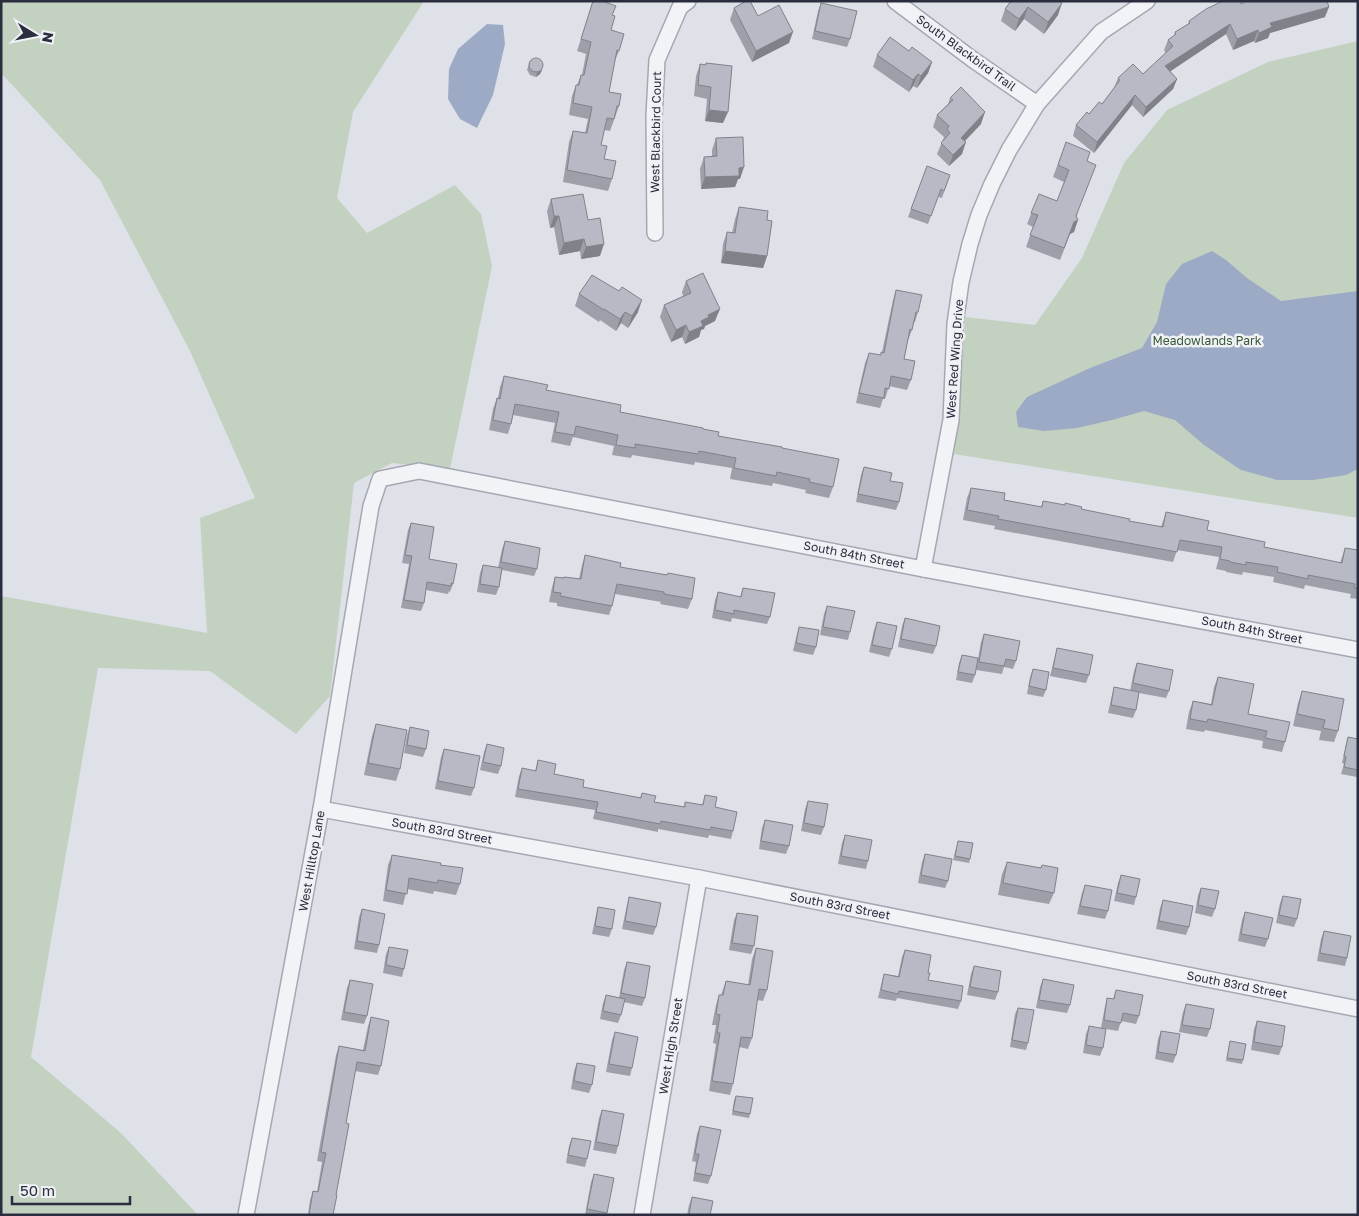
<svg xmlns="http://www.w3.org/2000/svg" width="1359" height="1216" font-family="'Golos Text',sans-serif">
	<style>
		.green { fill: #c3d1c1 }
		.water { fill: #9daac6 }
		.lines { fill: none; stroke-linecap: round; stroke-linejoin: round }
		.minor-casing { stroke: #a5a7b2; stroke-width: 18 }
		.minor { stroke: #f2f3f6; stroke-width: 15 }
		.wall { fill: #9da0a9 }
		.shaded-wall { fill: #808289 }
		.building { fill: #b7bac4; stroke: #808289 }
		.labels { text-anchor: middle; stroke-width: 5; stroke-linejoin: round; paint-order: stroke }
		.street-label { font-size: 12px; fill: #292d3e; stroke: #eff1f5 }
		.park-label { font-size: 12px; fill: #385937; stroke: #eff1f5 }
	</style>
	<rect width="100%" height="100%" fill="#dfe1e8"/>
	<g class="green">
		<path d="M1 1H424L353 112 337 198 367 233 455 185 481 214 492 266 450 469 392 463 354 483 330 696 296 734 210 671 98 668 31 1057 121 1133 198 1215H11L1 1212V596L207 633 200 518 255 498 190 351 100 180 1 73Z"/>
		<path d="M1358 41V518L954 454 959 414 965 317 1035 325 1082 258 1124 163 1167 110 1268 62Z"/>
	</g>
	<g class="water">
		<path d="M487 24 503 25 505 44 493 95 477 128 460 119 448 99 449 69 458 49Z"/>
		<path d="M1212 251 1226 260 1247 278 1281 301 1358 291V469L1346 475 1313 480H1277L1241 470 1204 445 1175 420 1144 411 1112 420 1077 428 1044 431 1018 427 1016 412 1027 397 1090 368 1142 348 1157 322 1166 284 1182 264Z"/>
	</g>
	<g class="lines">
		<defs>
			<g id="minor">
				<path d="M895 1 972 59 1037 104"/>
				<path d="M655 233 654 116 657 60 680 7 688 1"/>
				<path d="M923 569 951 420 955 324 961 282 970 244 979 215 992 184 1009 150 1037 104 1101 32 1147 1"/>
				<path d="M321 809 699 878 1358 1009"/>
				<path d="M246 1215 321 809 371 506 380 479 419 471 923 569 1358 650"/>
				<path d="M642 1215 699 878"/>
			</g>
		</defs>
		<use href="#minor" class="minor-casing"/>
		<use href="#minor" class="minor"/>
	</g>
	<g class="wall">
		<path d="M593 1 612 15 611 30 619 51 614 63 609 92 619 106 610 131 604 130 601 145 604 159 612 179 608 191 563 182 569 142 573 131 585 133 588 119 569 115 572 96 576 85H577L581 75H582L586 54 577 51Z"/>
		<path d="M1011 1 1058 15 1044 34 1024 19 1015 31 1001 21 1005 9Z"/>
		<path d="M821 3 850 39 847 47 812 39 818 11Z"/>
		<path d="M1241 4 1325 17 1270 33 1268 38 1255 43 1254 41 1233 50 1226 34 1170 71 1177 79 1173 89 1143 117 1132 105 1094 153 1073 136 1076 125 1102 104 1114 88 1118 78 1143 74 1166 53 1164 50 1168 40 1174 36 1175 32 1188 24 1189 21Z"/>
		<path d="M734 8 758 16 789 43 752 62 730 20Z"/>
		<path d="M909 51 932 62 928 73 917 88 913 86 909 92 873 67 877 55Z"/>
		<path d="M530 61 542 70 540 74 536 77 530 75 527 70Z"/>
		<path d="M706 63 723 123 705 121 707 99 694 96 696 76 700 64 706 65Z"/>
		<path d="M950 98 981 124 965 141 962 154 949 166 937 154 944 137 933 127 937 115 948 104Z"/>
		<path d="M716 138 740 179H738L735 187 701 189 700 169 704 157 712 156V150Z"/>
		<path d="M1066 142 1087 161 1074 232 1070 234 1060 260 1026 247 1033 227 1027 224 1039 194 1057 201 1064 182 1053 177Z"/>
		<path d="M927 166 950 175 942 198 938 197 928 224 908 217Z"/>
		<path d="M551 199 588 220 600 256 581 259 580 251 559 255 554 227 550 228 547 211Z"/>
		<path d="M739 207 767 220V256L763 268 721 263 723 244 727 232 732 233 735 219Z"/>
		<path d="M686 281 715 321 705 326 704 329 701 330 699 337 685 344 682 337 671 342 660 317 664 305 683 296 682 292Z"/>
		<path d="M896 290 918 312 915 322H913L912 330 908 340 904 359 911 380 907 390 889 386 885 399H883L880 408 856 403 865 363 869 353 880 355 882 352 893 300Z"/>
		<path d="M619 291 638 312 628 328 621 323 616 331 600 320 599 322 575 306 579 294Z"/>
		<path d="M504 376 546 390 620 412 703 429 718 436 782 448 833 487 829 498 805 493 806 490 773 483 772 486 730 479 732 468 695 462 694 465 632 455 631 458 612 455 614 446 573 437 570 446 551 442 555 423 513 415 511 424 508 434 489 430 493 409 497 398H498L500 387Z"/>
		<path d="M864 467 890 481 899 502 896 510 856 502 861 475Z"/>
		<path d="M971 488 1004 500 1041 507 1043 501 1129 521 1161 527 1166 512 1207 530 1264 547 1340 563 1345 548 1358 550V599L1350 598 1351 594 1320 588 1305 585 1304 589 1273 582 1274 577 1243 572 1242 575 1226 572V571L1216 569 1219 557 1177 550 1173 562 994 529 995 526 963 520 967 498Z"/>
		<path d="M411 523 429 559 453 584 450 592 449 591 448 594 426 590 424 603 421 611 401 608 409 564 402 563 408 530Z"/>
		<path d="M505 541 537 569 534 576 502 570 499 587 496 595 477 592 480 573 483 565 498 568 502 549Z"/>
		<path d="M585 555 620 567 667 575 668 573 692 599 688 609 660 604 661 602 615 594 612 606 609 615 557 606V603L549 602 552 587 555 577 579 579 582 565Z"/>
		<path d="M743 588 770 617 767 624 732 618 731 622 712 618 715 600 718 592 740 597Z"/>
		<path d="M827 606 850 632 848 640 820 635 824 614Z"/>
		<path d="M905 618 936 646 933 654 898 647 902 626Z"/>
		<path d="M877 622 892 649 889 657 869 652 874 630Z"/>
		<path d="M799 627 816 647 813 655 793 651 797 634Z"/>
		<path d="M984 634 1016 661 1013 669 1004 667 1002 674 976 670 981 642Z"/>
		<path d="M1057 648 1089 675 1086 683 1050 676Z"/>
		<path d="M962 655 975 675 972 683 956 680 959 663Z"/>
		<path d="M1137 663 1169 691 1166 698 1139 693 1136 710 1133 718 1108 713 1112 695 1114 687 1130 691 1134 671Z"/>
		<path d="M1033 669 1046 690 1043 697 1027 694 1030 677Z"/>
		<path d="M1218 677 1248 714 1285 742 1282 752 1262 748 1263 741 1205 730 1204 732 1186 729 1189 712 1193 701 1211 704 1214 687Z"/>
		<path d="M1302 691 1338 731 1334 742 1319 740 1321 731 1293 726 1298 703Z"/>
		<path d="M376 724 400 769 396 781 364 775 372 736Z"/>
		<path d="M410 727 426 749 423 757 404 753 407 735Z"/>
		<path d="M1348 737 1358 739V774L1357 777 1341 774 1344 764 1342 763 1346 744Z"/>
		<path d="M487 744 501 766 498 774 480 770 484 752Z"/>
		<path d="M444 749 474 788 471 796 435 789 441 757Z"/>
		<path d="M538 760 554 774 583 787 640 798 642 793 654 802 684 807 685 802 702 805 705 795 733 831 731 839 709 835 708 838 658 829V832L593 819 595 810 515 797 519 776 522 768 535 771Z"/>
		<path d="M808 801 824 827 821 835 801 831 805 809Z"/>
		<path d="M765 820 789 846 786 854 759 849 762 828Z"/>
		<path d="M845 835 868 861 866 869 838 864 842 843Z"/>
		<path d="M958 841 970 859 969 863 953 860Z"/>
		<path d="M925 854 948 881 945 888 918 883 922 862Z"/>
		<path d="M392 855 440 865 460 884 456 895 434 891 433 894 407 889 403 905 383 901 388 865Z"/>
		<path d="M1007 862 1040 868 1042 865 1054 893 1049 904 998 895 1002 874Z"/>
		<path d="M1121 875 1136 897 1134 905 1114 901 1118 883Z"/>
		<path d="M1085 885 1108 911 1105 919 1077 914 1082 893Z"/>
		<path d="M1201 888 1215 909 1212 917 1195 913 1198 895Z"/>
		<path d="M1283 896 1297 919 1294 927 1276 923 1280 903Z"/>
		<path d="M629 897 656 927 653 935 622 929 627 905Z"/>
		<path d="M1163 900 1189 927 1186 935 1156 929 1160 908Z"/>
		<path d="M598 907 612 929 609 937 592 934 596 915Z"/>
		<path d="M362 909 379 945 377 953 354 949 359 917Z"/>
		<path d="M1245 912 1268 939 1265 947 1238 941 1242 920Z"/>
		<path d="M737 913 754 946 751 954 729 950 734 920Z"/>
		<path d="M1324 931 1347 958 1345 966 1317 961 1321 939Z"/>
		<path d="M389 947 404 969 402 977 383 973 386 954Z"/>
		<path d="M756 948 767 990 763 1001 757 1000 752 1038 748 1049 739 1047 733 1084 730 1095 709 1091 716 1044 713 1043 716 1025H712L716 1005 719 995H721L726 981 748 985 752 959Z"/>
		<path d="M905 950 928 973V980L961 1001 958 1009 897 998 896 1001 878 998 882 981 884 974 898 976 902 957Z"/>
		<path d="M627 962 645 998 642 1006 624 1002 621 1015 618 1023 600 1019 603 1003 606 995 619 998 624 970Z"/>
		<path d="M974 966 998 992 995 1000 967 995 971 974Z"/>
		<path d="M1043 979 1070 1005 1067 1013 1036 1008 1040 987Z"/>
		<path d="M350 980 367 1016 364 1024 341 1020 347 988Z"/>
		<path d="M1116 990 1139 1016 1136 1024 1121 1021 1118 1031 1101 1028 1105 1006 1107 998 1113 999Z"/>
		<path d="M1186 1004 1210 1029 1207 1037 1179 1032 1183 1012Z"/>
		<path d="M1018 1008 1028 1043 1026 1050 1010 1047 1015 1014Z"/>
		<path d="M371 1017 381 1066 378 1075 355 1071 346 1123 333 1215H308L310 1200 313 1191 317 1192 322 1162 317 1161 336 1055 339 1046 363 1050 368 1026Z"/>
		<path d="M1257 1021 1282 1047 1279 1055 1251 1050 1254 1029Z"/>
		<path d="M1089 1026 1103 1048 1100 1056 1083 1053 1086 1034Z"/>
		<path d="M1161 1031 1176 1055 1173 1063 1155 1059 1158 1039Z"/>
		<path d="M615 1032 632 1068 630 1076 606 1072 612 1040Z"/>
		<path d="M1230 1041 1243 1060 1242 1064 1226 1061Z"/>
		<path d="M577 1063 592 1085 589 1093 571 1089 574 1071Z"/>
		<path d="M736 1096 750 1114 749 1118 732 1115 734 1100Z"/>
		<path d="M602 1110 618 1146 616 1154 593 1150 599 1118Z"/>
		<path d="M700 1126 711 1176 708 1184 693 1181 696 1162 692 1161 697 1134Z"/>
		<path d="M572 1138 587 1159 585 1167 566 1163 569 1146Z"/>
		<path d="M594 1174 607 1213V1215H585L591 1182Z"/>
		<path d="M692 1197 710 1215H687L689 1205Z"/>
	</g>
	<g class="shaded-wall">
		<path d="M1062 3 1058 15 1044 34 1048 22Z"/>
		<path d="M1028 7 1024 19 1015 31 1019 19Z"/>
		<path d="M1329 7 1325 17 1270 33 1268 38 1255 43 1259 33 1270 23Z"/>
		<path d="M1230 24 1226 34 1162 77 1165 66Z"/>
		<path d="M1258 30 1254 41 1233 50 1237 39Z"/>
		<path d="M793 32 789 43 752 62 756 51Z"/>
		<path d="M932 62 928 73 917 88 921 76Z"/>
		<path d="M542 70 540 74 536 77 537 73Z"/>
		<path d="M918 74 913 86 909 92 913 80Z"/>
		<path d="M1177 79 1173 89 1143 117 1146 107Z"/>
		<path d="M1135 95 1132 105 1094 153 1097 142Z"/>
		<path d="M709 110 728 112 723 123 705 121Z"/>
		<path d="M985 112 981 124 957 149 961 138Z"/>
		<path d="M966 142 962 154 949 166 953 155Z"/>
		<path d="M744 167 740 179H738L735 187 701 189 705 177 739 168Z"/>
		<path d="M554 216H559L554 227 550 228Z"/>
		<path d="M1078 220 1074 232 1070 234 1060 260 1074 222Z"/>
		<path d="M584 239 580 251 559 255 564 243Z"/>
		<path d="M604 244 600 256 581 259 586 247Z"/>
		<path d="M725 251 767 256 763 268 721 263Z"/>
		<path d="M642 300 638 312 628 328 632 316Z"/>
		<path d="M720 309 715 321 705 326 704 329 701 330 699 337 685 344 689 332 708 315Z"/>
		<path d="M625 312 621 323 616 331 620 319Z"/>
		<path d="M686 325 682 337 671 342 676 330Z"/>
	</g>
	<g class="building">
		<path d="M593 1H602L616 6 612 15 615 16 611 30 624 34 619 51 617 50 609 92 621 94 619 106H617L614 119 607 118 601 145 607 146 604 159 616 161 612 179 567 170 573 131 587 133 592 107 573 103 576 85H579L581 75H584L591 42 581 39Z"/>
		<path d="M746 1H750L758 16 779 5 793 32 756 51 734 8Z"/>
		<path d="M1011 1H1059L1062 3 1048 22 1028 7 1019 19 1005 9Z"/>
		<path d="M1223 1H1240L1241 4 1247 1H1327L1329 7 1270 23 1272 27 1259 33 1258 30 1237 39 1230 24 1165 66 1177 79 1146 107 1135 95 1097 142 1076 125 1087 112 1089 114 1099 102 1102 104 1120 80 1118 78 1133 64 1143 74 1173 46 1168 40 1176 34 1175 32 1190 23 1189 21 1206 9Z"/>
		<path d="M821 3 857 11 850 39 815 31Z"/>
		<path d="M890 37 909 51 912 47 932 62 921 76 918 74 913 80 877 55Z"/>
		<circle cx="536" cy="65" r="7"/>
		<path d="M706 63 732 66 728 112 709 110 711 87 698 85 700 64 706 65Z"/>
		<path d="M961 87 985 112 961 138 966 142 953 155 941 143 950 133 947 129 949 126 937 115 953 100 950 98Z"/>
		<path d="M743 137 744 167 739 168V176L705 177 704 157 717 156 716 138Z"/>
		<path d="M1066 142 1090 152 1087 161 1096 165 1076 216 1078 220 1074 222 1064 248 1030 235 1038 215 1031 213 1039 194 1057 201 1069 170 1058 165Z"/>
		<path d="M927 166 950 175 944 191 941 189 931 216 911 209Z"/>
		<path d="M583 194 588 220 600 218 604 244 586 247 584 239 564 243 559 216H554L551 199Z"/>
		<path d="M739 207 768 211 767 220 772 221 767 256 725 251 727 232 735 233Z"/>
		<path d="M703 273 720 309 708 315 709 317 701 321 703 326 689 332 686 325 676 330 664 305 691 293 686 281Z"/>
		<path d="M592 275 619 291 622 287 642 300 632 316 625 312 620 319 604 309V310L579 294Z"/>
		<path d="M896 290 922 295 918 312H916L912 330 910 329 904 359 915 361 911 380 891 376 889 389 885 388 884 398 859 393 869 353 881 355V352L884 353Z"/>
		<path d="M504 376 548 385 546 390 621 405 620 412 703 428V429L719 432 718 436 782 447V448L839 459 833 487 809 482 810 479 777 472 776 476 734 468 736 458 699 451 698 454 635 444V448L616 445 618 435 576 426 574 435 555 432 559 412 515 404 511 424 493 420 497 398 500 399Z"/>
		<path d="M864 467 892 473 890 481 903 483 899 502 858 494Z"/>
		<path d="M971 488 1005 493 1004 500 1042 507 1043 501 1065 505V503L1082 507 1081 509 1130 519 1129 521 1163 527 1166 512 1209 521 1207 530 1265 542 1264 547 1342 563 1345 548 1358 550V588H1354L1355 584 1324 578 1308 575V579L1277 572 1278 567 1246 562V565L1230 562V561L1220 559 1222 547 1180 540 1177 552 998 519 999 516 967 510Z"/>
		<path d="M411 523 434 527 429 559 457 564 453 584 451 583V586L427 582 424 603 404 600 412 556 405 555Z"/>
		<path d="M505 541 540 548 537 569 501 562Z"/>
		<path d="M585 555 621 563 620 567 667 575 668 573 695 578 692 599 664 594V592L617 584 612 606 560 596 561 593 553 592 555 577 564 578V577L581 579Z"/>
		<path d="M483 565 502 568 499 587 480 584Z"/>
		<path d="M743 588 775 593 770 617 734 610V614L715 610 718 592 741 597Z"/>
		<path d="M827 606 855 611 850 632 823 627Z"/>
		<path d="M905 618 940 626 936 646 901 639Z"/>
		<path d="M877 622 897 626 892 649 872 645Z"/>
		<path d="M799 627 819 630 816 647 796 643Z"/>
		<path d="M984 634 1020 641 1016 661 1006 659 1004 666 979 662Z"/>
		<path d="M1057 648 1093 655 1089 675 1053 668Z"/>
		<path d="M962 655 978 658 975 675 958 672Z"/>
		<path d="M1137 663 1173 670 1169 691 1133 683Z"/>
		<path d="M1033 669 1049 672 1046 690 1029 686Z"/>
		<path d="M1218 677 1254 684 1248 714 1290 722 1285 742 1265 738 1267 731 1208 719 1207 722 1190 719 1193 701 1212 705Z"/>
		<path d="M1114 687 1139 692 1136 710 1111 705Z"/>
		<path d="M1302 691 1344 699 1338 731 1323 728 1325 720 1297 714Z"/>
		<path d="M376 724 407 730 400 769 368 763Z"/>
		<path d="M410 727 429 731 426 749 407 745Z"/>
		<path d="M1348 737 1358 739V770L1344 767 1346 757 1344 756Z"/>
		<path d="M487 744 504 748 501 766 483 762Z"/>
		<path d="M444 749 480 756 474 788 438 781Z"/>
		<path d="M538 760 556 764 554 774 584 780 583 787 641 798 642 793 656 796 654 802 685 807V802L703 805 705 795 717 797 715 807 737 812 733 831 711 827 710 830 661 821 660 824 596 812 598 802 518 789 522 768 536 771Z"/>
		<path d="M808 801 828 804 824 827 804 823Z"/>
		<path d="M765 820 793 825 789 846 761 841Z"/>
		<path d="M845 835 872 840 868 861 841 856Z"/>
		<path d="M958 841 973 843 970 859 955 856Z"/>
		<path d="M925 854 952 859 948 881 921 875Z"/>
		<path d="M392 855 441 863 440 865 463 868 460 884 438 880 437 883 409 878 407 894 386 890Z"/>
		<path d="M1007 862 1041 868 1042 865 1058 868 1054 893 1003 883Z"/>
		<path d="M1121 875 1140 879 1136 897 1117 893Z"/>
		<path d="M1085 885 1112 890 1108 911 1080 906Z"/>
		<path d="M1201 888 1219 891 1215 909 1198 905Z"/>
		<path d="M1283 896 1301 899 1297 919 1279 915Z"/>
		<path d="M629 897 661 903 656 927 625 921Z"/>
		<path d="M1163 900 1193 906 1189 927 1159 921Z"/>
		<path d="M598 907 615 910 612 929 595 926Z"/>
		<path d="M362 909 385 914 379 945 357 941Z"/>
		<path d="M1245 912 1273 918 1268 939 1241 934Z"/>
		<path d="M737 913 758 916 754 946 732 943Z"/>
		<path d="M1324 931 1351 936 1347 958 1320 953Z"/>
		<path d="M389 947 408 950 404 969 386 965Z"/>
		<path d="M756 948 773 951 767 990 759 989 752 1038 741 1037 733 1084 712 1081 720 1033H717L720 1015 716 1014 719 995H723L726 981 750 985Z"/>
		<path d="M905 950 931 955 928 973H930L928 980 963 986 961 1001 899 991 898 994 881 990 884 974 899 977Z"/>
		<path d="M627 962 650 966 645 998 621 993Z"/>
		<path d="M974 966 1001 971 998 992 970 987Z"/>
		<path d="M1043 979 1074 985 1070 1005 1039 1000Z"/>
		<path d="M350 980 373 984 367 1016 344 1012Z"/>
		<path d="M1116 990 1143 995 1139 1016 1123 1013 1121 1023 1104 1020 1107 998 1114 999Z"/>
		<path d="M606 995 625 999 621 1015 603 1011Z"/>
		<path d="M1186 1004 1214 1009 1210 1029 1182 1025Z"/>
		<path d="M1018 1008 1034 1010 1028 1043 1012 1040Z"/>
		<path d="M371 1017 389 1021 381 1066 357 1062 346 1123 349 1124 336 1195H337L333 1215H309L313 1191 318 1192 326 1153 321 1152 339 1046 365 1051Z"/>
		<path d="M1257 1021 1285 1026 1282 1047 1254 1042Z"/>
		<path d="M1089 1026 1106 1029 1103 1048 1086 1045Z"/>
		<path d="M1161 1031 1180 1034 1176 1055 1158 1052Z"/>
		<path d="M615 1032 638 1037 632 1068 609 1064Z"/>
		<path d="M1230 1041 1246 1044 1243 1060 1227 1058Z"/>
		<path d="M577 1063 595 1066 592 1085 574 1081Z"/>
		<path d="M736 1096 753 1098 750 1114 733 1111Z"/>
		<path d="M602 1110 624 1114 618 1146 596 1142Z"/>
		<path d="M700 1126 721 1130 711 1176 695 1173 699 1154H695Z"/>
		<path d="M572 1138 591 1141 587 1159 568 1155Z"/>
		<path d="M594 1174 614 1178 607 1213 587 1209Z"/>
		<path d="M692 1197 713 1201 710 1215H689Z"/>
	</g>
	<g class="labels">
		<g class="street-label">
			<text transform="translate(966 53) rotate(36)" y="4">South Blackbird Trail</text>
			<text transform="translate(656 132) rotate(-89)" y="4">West Blackbird Court</text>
			<text transform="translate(955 359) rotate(-86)" y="4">West Red Wing Drive</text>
			<text transform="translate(854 555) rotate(11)" y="4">South 84th Street</text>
			<text transform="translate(1252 630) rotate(11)" y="4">South 84th Street</text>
			<text transform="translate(442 831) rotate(10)" y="4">South 83rd Street</text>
			<text transform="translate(312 861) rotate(-80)" y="4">West Hilltop Lane</text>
			<text transform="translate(840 906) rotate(11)" y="4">South 83rd Street</text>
			<text transform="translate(1237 985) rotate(11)" y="4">South 83rd Street</text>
			<text transform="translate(671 1046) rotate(-81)" y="4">West High Street</text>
		</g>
		<g class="park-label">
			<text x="1207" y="345">Meadowlands Park</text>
		</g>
	</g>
	<rect width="1359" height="1216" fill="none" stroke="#292d3e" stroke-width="5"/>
	<g transform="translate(35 35) rotate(100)" stroke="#eff1f5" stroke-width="4" paint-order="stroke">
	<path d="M0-4L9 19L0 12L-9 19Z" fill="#292d3e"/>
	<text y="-8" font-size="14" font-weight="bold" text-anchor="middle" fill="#292d3e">N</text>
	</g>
	<path d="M12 1196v8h118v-8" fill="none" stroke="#292d3e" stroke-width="2.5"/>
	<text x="20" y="1196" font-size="15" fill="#292d3e" stroke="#eff1f5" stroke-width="4" paint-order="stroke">50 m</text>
</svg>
